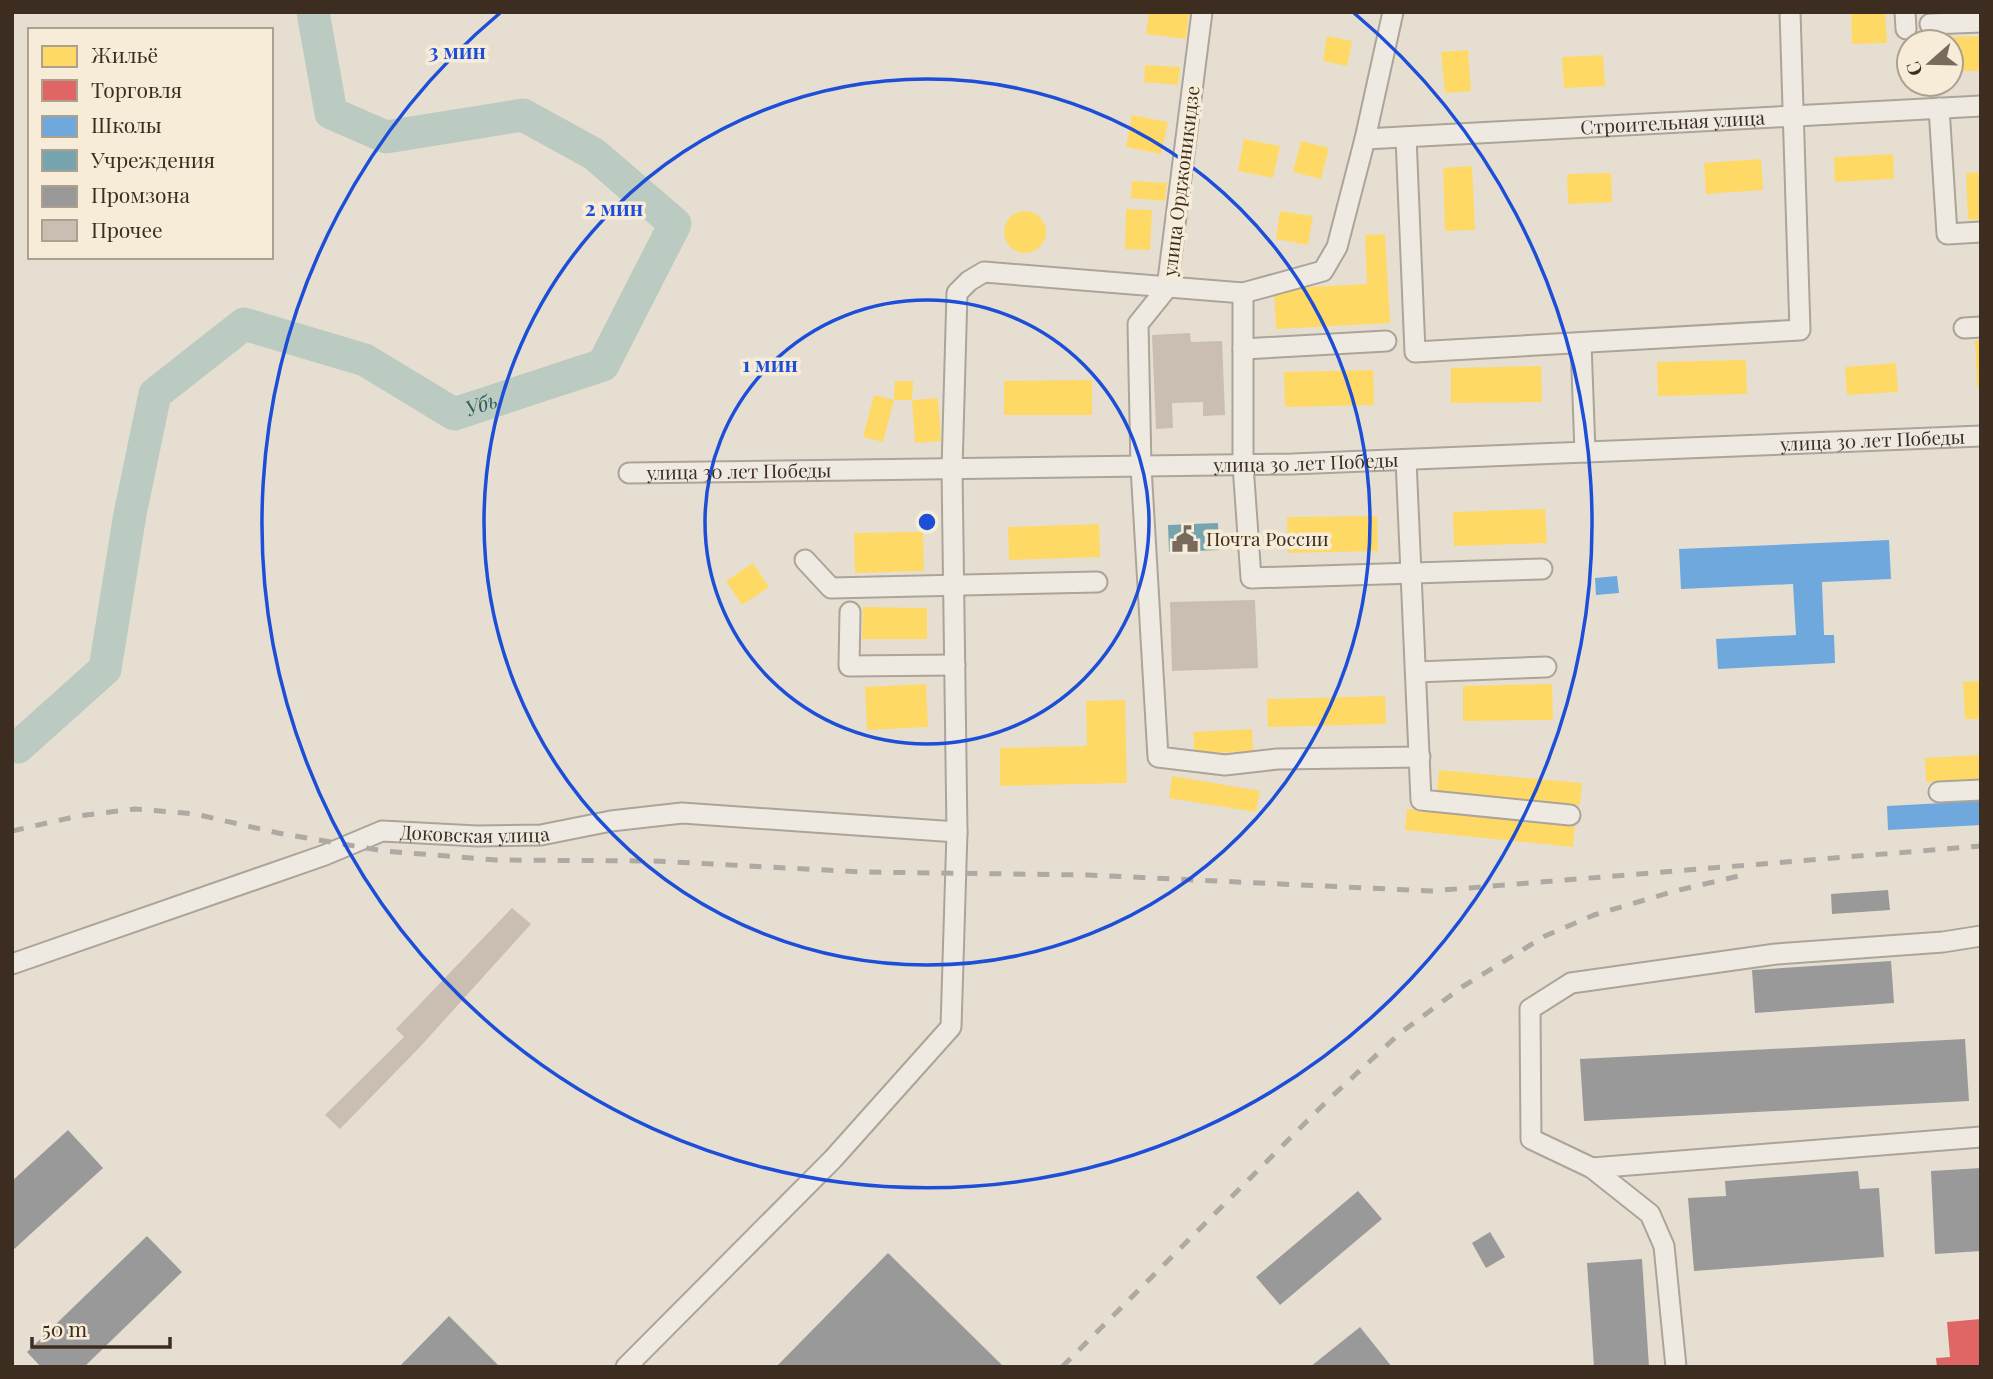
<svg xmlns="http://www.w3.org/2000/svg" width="1993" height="1379" font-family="'Playfair Display',serif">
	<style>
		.homes { fill: #ffd966 }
		.shops { fill: #e06666 }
		.schools { fill: #6fa8dc }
		.public { fill: #76a5af }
		.industry { fill: #999 }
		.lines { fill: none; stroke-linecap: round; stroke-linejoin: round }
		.river { stroke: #bbcbc1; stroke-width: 33 }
		.building { fill: #cabdb2 }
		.minor-casing { stroke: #aca499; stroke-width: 23 }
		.minor { stroke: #eeeae2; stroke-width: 19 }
		.rail { stroke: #aea9a2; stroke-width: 5; stroke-dasharray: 12 12; stroke-linecap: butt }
		.ring { fill: none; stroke: #1d4ed8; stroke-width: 3.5 }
		.labels { text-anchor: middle; stroke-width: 7; stroke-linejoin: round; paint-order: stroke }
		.street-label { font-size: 19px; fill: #3c2d20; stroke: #f6ecd8 }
		.poi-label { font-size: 19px; fill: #3c2d20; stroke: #f6ecd8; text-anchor: start }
		.water-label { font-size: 21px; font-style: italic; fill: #305b57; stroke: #f6ecd8 }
		.centre { fill: #1d4ed8; stroke: #f6ecd8; stroke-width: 3.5 }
		.ring-label { font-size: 21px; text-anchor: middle; font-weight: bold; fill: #1d4ed8; stroke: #f6ecd8; stroke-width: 7; stroke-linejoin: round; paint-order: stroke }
	</style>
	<rect width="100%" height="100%" fill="#e6dfd1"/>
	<g class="homes">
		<path d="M1149 12H1189L1186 39 1146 34Z"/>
		<path d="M1851 12H1885L1887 43 1852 44Z"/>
		<path d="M1327 36 1352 41 1347 66 1323 61Z"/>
		<path d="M1981 36V71H1951V42H1909V70H1907L1906 39Z"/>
		<path d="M1468 50 1471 91 1445 93 1441 52Z"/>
		<path d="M1603 55 1605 86 1564 88 1562 57Z"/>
		<path d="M1145 65 1180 67 1178 85 1144 82Z"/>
		<path d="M1132 115 1168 122 1161 154 1126 147Z"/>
		<path d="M1244 139 1280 146 1273 178 1238 171Z"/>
		<path d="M1301 141 1329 148 1321 179 1293 172Z"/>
		<path d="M1893 154 1894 179 1835 182 1834 157Z"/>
		<path d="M1761 159 1763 190 1706 194 1704 163Z"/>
		<path d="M1472 166 1475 230 1445 231 1443 168Z"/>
		<path d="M1981 172V219L1968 220 1966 173Z"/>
		<path d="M1611 173 1612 202 1568 204 1567 174Z"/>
		<path d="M1132 181 1167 183 1165 201 1131 198Z"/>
		<path d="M1126 209 1152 210 1150 250 1125 249Z"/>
		<path d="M1280 211 1313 216 1308 245 1276 239Z"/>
		<circle cx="1025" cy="232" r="21"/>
		<path d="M1385 234 1390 323 1276 329 1274 289 1367 284 1365 235Z"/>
		<path d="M1975 340H1981V387H1977Z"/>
		<path d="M1746 360 1747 394 1658 396 1657 362Z"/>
		<path d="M1896 363 1898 392 1847 395 1845 367Z"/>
		<path d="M1541 366 1542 402 1451 403V368Z"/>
		<path d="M1373 370 1374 405 1285 407 1284 372Z"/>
		<path d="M1092 380V415H1004V381Z"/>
		<path d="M895 381H913L912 400H894Z"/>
		<path d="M874 395 894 400 883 442 863 437Z"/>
		<path d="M938 398 941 441 915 443 912 400Z"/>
		<path d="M1545 509 1547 543 1454 546 1453 512Z"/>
		<path d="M1377 516 1378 551 1288 553 1287 517Z"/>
		<path d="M1099 524 1100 557 1009 560 1008 527Z"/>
		<path d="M923 532 924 571 855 573 854 533Z"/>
		<path d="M753 563 769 587 742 605 726 581Z"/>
		<path d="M863 607 927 608V639H862Z"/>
		<path d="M1981 681V719H1965L1963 682Z"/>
		<path d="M926 684 928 727 867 730 865 687Z"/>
		<path d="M1552 684 1553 720 1463 721V686Z"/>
		<path d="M1385 696 1386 724 1268 727 1267 699Z"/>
		<path d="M1125 700 1127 783 1000 786V748L1087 746 1086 701Z"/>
		<path d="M1252 729 1253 751 1195 754 1193 732Z"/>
		<path d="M1981 755V780L1926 782 1925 758Z"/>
		<path d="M1439 770 1582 783 1580 805 1437 792Z"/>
		<path d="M1172 776 1260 791 1256 812 1169 798Z"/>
		<path d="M1407 809 1575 825 1573 847 1405 830Z"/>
	</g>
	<path class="shops" d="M1981 1319V1367H1937L1936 1358 1950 1357 1947 1322Z"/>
	<g class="schools">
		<path d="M1889 540 1891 579 1822 582 1824 635H1834L1835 663 1718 669 1716 639 1796 635 1793 584 1681 589 1679 549Z"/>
		<path d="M1617 576 1619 593 1596 595 1595 578Z"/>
		<path d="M1981 801V825L1888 830 1887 806Z"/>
	</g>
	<path class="public" d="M1218 523 1219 550 1169 552 1168 525Z"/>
	<g class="industry">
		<path d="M1888 890 1890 910 1832 914 1831 894Z"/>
		<path d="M1891 961 1894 1003 1755 1013 1752 970Z"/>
		<path d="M1965 1039 1969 1101 1584 1121 1580 1059Z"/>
		<path d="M68 1130 103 1168 12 1251V1181Z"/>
		<path d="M1981 1168V1251L1935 1254 1931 1171Z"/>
		<path d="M1858 1171 1860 1189 1879 1188 1884 1257 1694 1271 1688 1198 1726 1196 1725 1181Z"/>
		<path d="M1358 1191 1382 1219 1280 1305 1256 1277Z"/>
		<path d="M1490 1232 1505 1257 1486 1268 1472 1243Z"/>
		<path d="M147 1236 182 1272 84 1367H41L27 1352Z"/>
		<path d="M888 1253 1004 1367H776Z"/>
		<path d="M1642 1259 1649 1367H1594L1587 1263Z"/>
		<path d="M449 1316 500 1367H399Z"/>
		<path d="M1360 1327 1392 1367H1310Z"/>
	</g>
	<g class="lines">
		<path class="river" id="s1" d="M12 746 18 747 105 669 130 514 155 394 244 324 365 360 454 414 603 365 675 224 594 154 523 115 386 137 331 113 313 12"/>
	</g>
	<g class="building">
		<path d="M1190 333 1191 342 1222 341 1225 415 1203 416V402L1172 403 1173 428 1156 429 1152 335Z"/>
		<path d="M1255 600 1258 668 1172 671 1170 602Z"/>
		<path d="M512 908 531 924 419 1048 340 1129 325 1115 404 1037 396 1029Z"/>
	</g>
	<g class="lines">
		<defs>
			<g id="minor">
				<path d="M1202 12 1167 288 1138 324 1141 467 1158 757 1225 765 1277 759 1420 757"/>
				<path d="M1393 12 1365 139 1337 247 1323 271 1243 293V465L1251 578 1542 569"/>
				<path d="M1905 12 1906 29"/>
				<path d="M1930 24 1981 22"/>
				<path d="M1939 108 1947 234 1981 232"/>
				<path d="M1406 137 1415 352 1800 330 1790 12"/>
				<path id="s2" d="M1365 139 1981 106"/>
				<path d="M1964 328 1981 327"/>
				<path d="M1581 343 1585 452"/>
				<path d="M1243 349 1386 341"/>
				<path d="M1406 460 1421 800 1570 815"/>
				<path id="s3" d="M629 473 1292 464 1981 436"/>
				<path d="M805 560 831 588 1097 582"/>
				<path d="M850 612 849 666 955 665"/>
				<path d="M1416 672 1546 667"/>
				<path d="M1939 792 1981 790"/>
				<path id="s4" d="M12 964 325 855 382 831 477 836 541 835 611 821 682 813 957 832"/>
				<path d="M1592 1168 1981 1137"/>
				<path d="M626 1367 833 1159 951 1027 957 832 952 469 957 293 969 281 984 272 1243 293"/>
				<path d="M1676 1367 1664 1246 1650 1214 1592 1168 1531 1139 1530 1009 1571 983 1776 954 1943 942 1981 936"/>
			</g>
		</defs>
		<use href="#minor" class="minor-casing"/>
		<use href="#minor" class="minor"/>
		<g class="rail">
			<path d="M12 831 78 816 135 809 195 814 278 833 384 851 496 860 654 861 864 872 1088 875 1431 891 1981 846"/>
			<path d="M1062 1367 1327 1101 1399 1034 1462 987 1545 936 1594 915 1675 891 1747 874"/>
		</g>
	</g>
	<g class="ring">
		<circle cx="927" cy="522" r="222"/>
		<circle cx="927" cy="522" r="443"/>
		<path d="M1354 13A665 665 0 1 1 500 13"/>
	</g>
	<defs>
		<symbol id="civic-bare" viewBox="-9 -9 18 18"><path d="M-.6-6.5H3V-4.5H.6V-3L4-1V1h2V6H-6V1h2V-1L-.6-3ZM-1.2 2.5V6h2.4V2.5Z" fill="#786b5e" stroke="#f6ecd8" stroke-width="2.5" paint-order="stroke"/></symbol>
	</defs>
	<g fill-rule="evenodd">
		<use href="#civic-bare" x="1166" y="520" width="38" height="38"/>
	</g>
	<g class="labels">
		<g class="street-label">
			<text dy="7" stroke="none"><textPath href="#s2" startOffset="308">Строительная улица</textPath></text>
			<text transform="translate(1181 181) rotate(-83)" y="7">улица Орджоникидзе</text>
			<text dy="7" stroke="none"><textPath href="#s3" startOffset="1244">улица 30 лет Победы</textPath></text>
			<text dy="7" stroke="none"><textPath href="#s3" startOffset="677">улица 30 лет Победы</textPath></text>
			<text dy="7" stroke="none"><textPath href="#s3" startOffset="110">улица 30 лет Победы</textPath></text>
			<text dy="7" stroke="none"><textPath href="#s4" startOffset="486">Доковская улица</textPath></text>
		</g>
		<g class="poi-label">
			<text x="1206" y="546">Почта России</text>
		</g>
		<g class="water-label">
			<text dy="7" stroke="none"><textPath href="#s1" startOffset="775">Убь</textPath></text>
		</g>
	</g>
	<circle cx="927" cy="522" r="10" class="centre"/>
	<g class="ring-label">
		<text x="457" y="59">3 мин</text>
		<text x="614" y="216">2 мин</text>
		<text x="770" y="372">1 мин</text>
	</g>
	<rect width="1993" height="1379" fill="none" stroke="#3c2d20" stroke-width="28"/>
	<rect x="28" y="28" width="245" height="231" fill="#f6ecd8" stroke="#aca08e" stroke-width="2"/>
	<rect x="42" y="46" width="35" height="21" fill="#ffd966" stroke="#aca08e" stroke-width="2"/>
	<text x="91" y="63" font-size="21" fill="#3c2d20">Жильё</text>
	<rect x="42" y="80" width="35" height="21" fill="#e06666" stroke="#aca08e" stroke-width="2"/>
	<text x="91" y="98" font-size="21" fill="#3c2d20">Торговля</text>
	<rect x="42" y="116" width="35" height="21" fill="#6fa8dc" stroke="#aca08e" stroke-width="2"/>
	<text x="91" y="133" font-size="21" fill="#3c2d20">Школы</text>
	<rect x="42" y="150" width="35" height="21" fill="#76a5af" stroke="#aca08e" stroke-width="2"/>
	<text x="91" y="168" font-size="21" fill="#3c2d20">Учреждения</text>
	<rect x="42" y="186" width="35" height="21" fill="#999999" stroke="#aca08e" stroke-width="2"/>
	<text x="91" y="203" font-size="21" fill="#3c2d20">Промзона</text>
	<rect x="42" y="220" width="35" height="21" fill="#cabdb2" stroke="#aca08e" stroke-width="2"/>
	<text x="91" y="238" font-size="21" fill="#3c2d20">Прочее</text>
	<g transform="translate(1930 63) rotate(250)"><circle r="33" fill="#f6ecd8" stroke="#aca08e" stroke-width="2"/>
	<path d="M0-5L12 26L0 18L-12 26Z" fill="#786b5e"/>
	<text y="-10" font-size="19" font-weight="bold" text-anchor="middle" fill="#3c2d20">С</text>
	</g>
	<path d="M32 1337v10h138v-10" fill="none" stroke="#3c2d20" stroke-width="3.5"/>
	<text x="42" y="1337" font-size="21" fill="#3c2d20" stroke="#f6ecd8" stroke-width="5" paint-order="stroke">50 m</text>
</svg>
